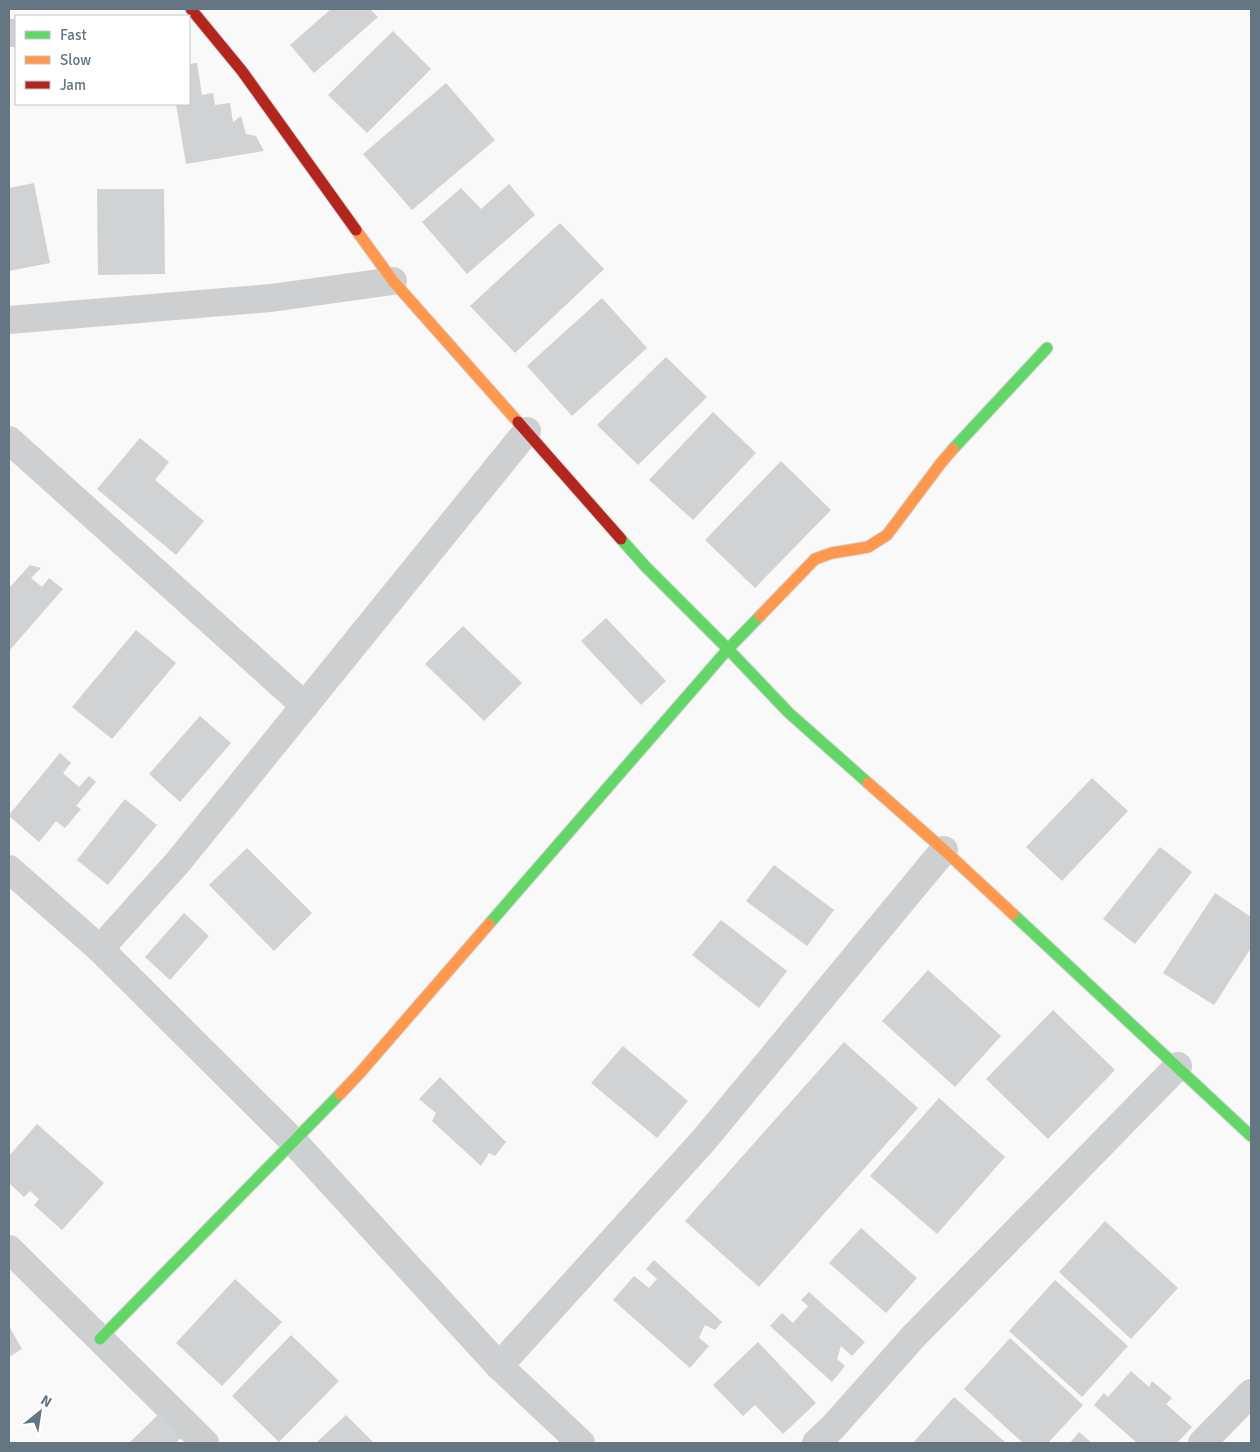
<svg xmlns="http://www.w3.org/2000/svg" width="1260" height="1452" font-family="Signika,sans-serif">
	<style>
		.building { fill: #d0d2d3 }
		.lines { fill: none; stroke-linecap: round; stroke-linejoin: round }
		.fast-casing { stroke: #d5d6d7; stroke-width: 13 }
		.slow-casing { stroke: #d5d6d7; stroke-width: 13 }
		.jam-casing { stroke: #d5d6d7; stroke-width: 13 }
		.street { stroke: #cecfd0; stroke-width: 28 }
		.fast { stroke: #63d668; stroke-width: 11 }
		.slow { stroke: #ff974d; stroke-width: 11 }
		.jam { stroke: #b3261e; stroke-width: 11 }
	</style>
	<rect width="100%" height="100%" fill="#f9f9f9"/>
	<g class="building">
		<path d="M331 9H370L378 17 314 73 290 45Z"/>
		<path d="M393 31 431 69 367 133 328 95Z"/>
		<path d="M197 63 202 95 213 93 215 105 230 103 233 122 241 116 246 134 256 136 264 151 186 164 176 104H189V64Z"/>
		<path d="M446 83 495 140 412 210 363 154Z"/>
		<path d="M34 183 50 263 9 271V188Z"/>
		<path d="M509 184 535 215 467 274 422 222 461 188 481 209Z"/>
		<path d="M97 189H164L165 274 98 275Z"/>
		<path d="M560 223 604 269 515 353 470 306Z"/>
		<path d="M602 298 647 348 572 416 527 366Z"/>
		<path d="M666 357 707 397 638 465 597 425Z"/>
		<path d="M713 412 756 453 693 520 649 480Z"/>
		<path d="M140 438 169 462 155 480 204 521 176 555 97 489Z"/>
		<path d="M781 461 831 510 755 588 705 540Z"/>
		<path d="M30 565 41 568 31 578 42 587 49 578 63 589 9 651V588Z"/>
		<path d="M606 618 666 681 641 705 581 641Z"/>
		<path d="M463 626 522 683 484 721 425 664Z"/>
		<path d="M136 630 176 663 112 739 72 707Z"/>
		<path d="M200 716 231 743 180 802 149 774Z"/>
		<path d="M60 753 71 763 63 773 79 787 89 776 96 782 76 806 81 809 65 828 56 821 39 842 9 816V815Z"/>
		<path d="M1092 778 1128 811 1062 881 1026 847Z"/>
		<path d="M125 799 157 825 108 885 77 860Z"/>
		<path d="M1160 847 1192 872 1135 944 1103 919Z"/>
		<path d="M247 848 312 913 274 951 209 885Z"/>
		<path d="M774 865 834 910 807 946 746 901Z"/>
		<path d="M1215 893 1251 917V948L1214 1005 1163 973Z"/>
		<path d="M184 913 209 936 170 980 145 957Z"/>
		<path d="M721 920 787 971 759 1008 692 955Z"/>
		<path d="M928 970 1001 1036 955 1087 882 1021Z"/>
		<path d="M1053 1010 1115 1070 1048 1139 986 1079Z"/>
		<path d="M844 1042 918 1108 759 1287 685 1221Z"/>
		<path d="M623 1046 688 1101 657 1138 591 1083Z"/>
		<path d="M440 1077 506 1142 495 1156 489 1153 481 1166 432 1121 436 1113 419 1099Z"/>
		<path d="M939 1098 1005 1157 937 1234 870 1176Z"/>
		<path d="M37 1124 104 1183 62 1230 34 1205 39 1199 30 1191 24 1197 9 1183V1156Z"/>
		<path d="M1105 1221 1178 1288 1131 1339 1059 1272Z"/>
		<path d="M861 1228 917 1278 886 1313 829 1263Z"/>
		<path d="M654 1260 722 1322 715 1330 705 1325 699 1338 709 1346 690 1368 613 1300 634 1276 649 1288 657 1279 646 1269Z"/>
		<path d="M235 1279 282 1322 222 1386 176 1343Z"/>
		<path d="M1055 1280 1128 1346 1082 1397 1009 1331Z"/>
		<path d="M809 1292 865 1342 852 1356 841 1346 837 1359 845 1366 832 1382 770 1326 782 1313 793 1323 808 1306 801 1300Z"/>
		<path d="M9 1326 22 1349 9 1357Z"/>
		<path d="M291 1335 339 1381 279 1442 232 1396Z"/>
		<path d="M1010 1338 1083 1405 1048 1443H1023L964 1389Z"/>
		<path d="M758 1342 816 1403 783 1434 755 1405 743 1416 713 1385Z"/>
		<path d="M1131 1371 1149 1387 1152 1381 1172 1398 1166 1404 1192 1427 1177 1443H1137L1094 1405 1104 1393 1108 1397Z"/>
		<path d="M954 1397 1006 1443H913Z"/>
		<path d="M158 1415 181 1438 176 1443H129Z"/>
		<path d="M346 1415 374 1443H316Z"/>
		<path d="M1079 1432 1092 1443H1070Z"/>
	</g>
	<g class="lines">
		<defs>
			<g id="fast">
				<path d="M953 449 1047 348"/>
				<path d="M621 539 645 566 728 649 789 713 868 783"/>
				<path d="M1013 914 1251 1136"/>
				<path d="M489 924 728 649 760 616"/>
				<path d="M100 1339 340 1094"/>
			</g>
			<g id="slow">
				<path d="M356 230 393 281 518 422"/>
				<path d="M760 616 815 559 832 553 868 547 887 535 941 463 953 449"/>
				<path d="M868 783 944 850 1013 914"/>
				<path d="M340 1094 359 1074 489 924"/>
			</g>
			<g id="jam">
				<path d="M191 9 242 71 356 230"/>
				<path d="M518 422 621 539"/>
			</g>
		</defs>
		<use href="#fast" class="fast-casing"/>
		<use href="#slow" class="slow-casing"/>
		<use href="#jam" class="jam-casing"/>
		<g class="street">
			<path d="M9 33H16"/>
			<path d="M9 320 271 298 393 281"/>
			<path d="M9 440 305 706"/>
			<path d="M9 869 100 949 294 1142 499 1366 581 1443"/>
			<path d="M100 949 178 862 527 431"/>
			<path d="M9 1249 205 1443"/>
			<path d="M499 1366 703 1141 944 850"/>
			<path d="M816 1443 833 1427 913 1337 1178 1066"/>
			<path d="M1202 1443 1251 1393"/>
		</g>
		<use href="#fast" class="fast"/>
		<use href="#slow" class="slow"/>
		<use href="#jam" class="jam"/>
	</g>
	<rect width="1260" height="1452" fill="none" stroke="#657683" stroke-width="20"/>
	<rect x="15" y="15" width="175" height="90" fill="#ffffff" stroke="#c1c8cd"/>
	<rect x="25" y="31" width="25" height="8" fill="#63d668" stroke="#c1c8cd"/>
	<text x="60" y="40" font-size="15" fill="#657683">Fast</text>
	<rect x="25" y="56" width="25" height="8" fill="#ff974d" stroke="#c1c8cd"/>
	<text x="60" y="65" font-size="15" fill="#657683">Slow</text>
	<rect x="25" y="81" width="25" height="8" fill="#b3261e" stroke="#c1c8cd"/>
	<text x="60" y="90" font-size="15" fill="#657683">Jam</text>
	<g transform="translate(40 1412) rotate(30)" stroke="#ffffff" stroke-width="4" paint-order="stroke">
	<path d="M0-4L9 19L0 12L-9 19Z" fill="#657683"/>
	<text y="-8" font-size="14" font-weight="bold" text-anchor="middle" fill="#657683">N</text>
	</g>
</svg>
